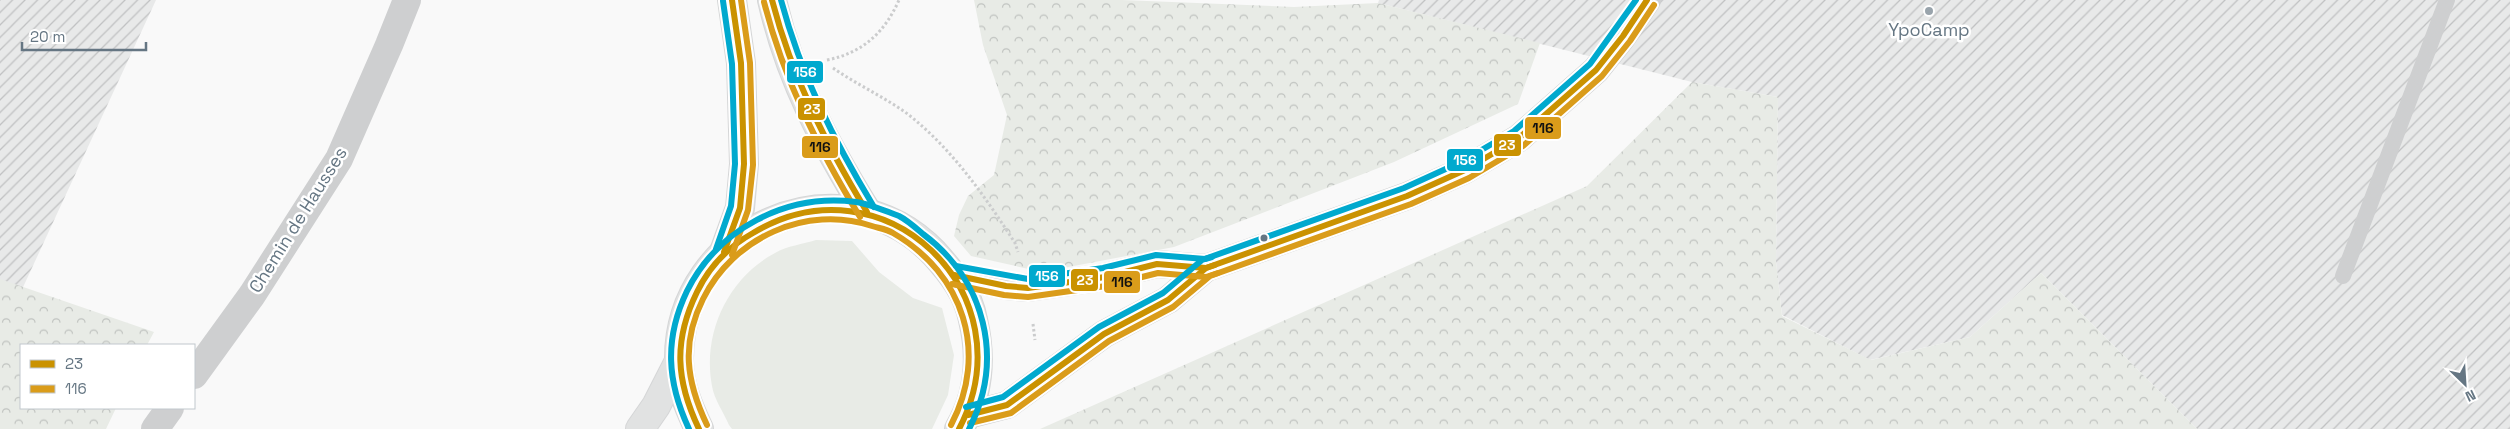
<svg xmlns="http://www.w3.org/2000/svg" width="2510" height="429" font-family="'Space Grotesk',sans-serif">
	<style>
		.industrial { fill: url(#industrial-furrows) }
		.green { fill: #e8ebe6 }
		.forest { fill: url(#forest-crowns) }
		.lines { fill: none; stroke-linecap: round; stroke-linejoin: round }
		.primary-casing { stroke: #d5d6d7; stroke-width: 30 }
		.path { stroke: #cbcccd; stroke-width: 3; stroke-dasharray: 2.5 2.5; stroke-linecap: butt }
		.service { stroke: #cecfd0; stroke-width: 16 }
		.minor { stroke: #cecfd0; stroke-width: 28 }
		.tertiary { stroke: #cecfd0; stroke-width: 28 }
		.primary { stroke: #e1e2e2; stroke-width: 28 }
		.bus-1-casing { stroke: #fff; stroke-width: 10 }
		.bus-2-casing { stroke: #fff; stroke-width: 10 }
		.bus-3-casing { stroke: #fff; stroke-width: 10 }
		.bus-1 { stroke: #ca9200; stroke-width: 6 }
		.bus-2 { stroke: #da9c1a; stroke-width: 6 }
		.bus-3 { stroke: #00a9ce; stroke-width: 6 }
		.poi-dot { fill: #99a4ac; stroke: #fff; stroke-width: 2 }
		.bus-dot { fill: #657683; stroke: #fff; stroke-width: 2 }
		.labels { text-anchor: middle; stroke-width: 5; stroke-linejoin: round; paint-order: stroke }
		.poi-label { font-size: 18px; fill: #657683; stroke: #fff }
		.street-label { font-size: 18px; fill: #657683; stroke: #fff }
		.line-badge { stroke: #fff; stroke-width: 2 }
		.badge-label { font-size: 14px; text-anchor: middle; font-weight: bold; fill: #fff }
		.pale-badge-label { font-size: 14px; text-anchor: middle; font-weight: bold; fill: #111 }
	</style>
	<defs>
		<pattern id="industrial-furrows" width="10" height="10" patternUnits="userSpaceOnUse" patternTransform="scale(1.25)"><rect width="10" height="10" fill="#e8e9e9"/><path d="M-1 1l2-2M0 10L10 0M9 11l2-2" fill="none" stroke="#c0c1c2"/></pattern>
		<pattern id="forest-crowns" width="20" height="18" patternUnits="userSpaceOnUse" patternTransform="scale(1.25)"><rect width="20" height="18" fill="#e8ebe6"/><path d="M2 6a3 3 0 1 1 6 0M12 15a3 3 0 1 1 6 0" fill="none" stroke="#c0c3c0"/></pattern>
	</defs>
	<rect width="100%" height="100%" fill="#f9f9f9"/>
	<g class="industrial">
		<path d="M0 0H156L18 298 0 296Z"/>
		<path d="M1379 0H2510V429H2197L2041 273 1970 337 1870 360 1782 315 1776 261 1778 97 1692 82 1378 3Z"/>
	</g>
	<path class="green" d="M816 240 852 241 879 272 913 298 942 308 954 355 948 395 932 429H732L729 425C724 413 714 399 712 386 702 333 728 278 775 253 787 246 803 244 816 240Z"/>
	<g class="forest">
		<path d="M974 0H1122L1294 7 1378 3 1540 43 1518 104 1394 162 1174 247 1042 272 971 256 954 236 959 215 968 196 994 175 1007 115 983 45Z"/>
		<path d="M1692 82 1778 97 1776 261 1782 316 1871 360 1970 337 2041 273 2197 429H1040L1587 186Z"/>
		<path d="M0 279 154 332 147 345H21V408H116L106 429H0Z"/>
	</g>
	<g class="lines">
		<defs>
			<g id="primary">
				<path d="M772 0C790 79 825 144 867 212"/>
				<path d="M724 252 740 208 744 164 741 63 732 0"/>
				<path d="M640 429 656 406 679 361"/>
				<path d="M699 429C689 408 679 385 679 361 677 229 842 157 934 253 952 273 968 293 973 320 982 358 979 395 959 429"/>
			</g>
		</defs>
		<use href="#primary" class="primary-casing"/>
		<g class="path">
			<path d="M827 60C863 53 885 32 899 0"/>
			<path d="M833 68C856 84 882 96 905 112 951 147 984 195 1015 243L1018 252"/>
			<path d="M1033 324 1035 340"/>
		</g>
		<path class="service" d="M2343 276 2447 0"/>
		<g class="minor">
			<path d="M194 375 252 295 339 159 389 45 407 0"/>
			<path d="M155 429 170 408"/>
		</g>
		<g class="tertiary">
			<path d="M954 275 1006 286 1028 288 1105 277 1157 264 1206 268"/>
			<path d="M968 415 1007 405 1104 334 1168 300 1206 268 1407 196 1465 170 1519 138 1596 70 1623 36 1647 0"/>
		</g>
		<use href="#primary" class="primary"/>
		<defs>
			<g id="bus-1">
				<path d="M772 0C792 77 826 144 867 212"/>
				<path d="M724 252 740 208 744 164 741 63 732 0"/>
				<path d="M954 275 1006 286 1028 288 1105 277 1157 264 1206 268 1215 265"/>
				<path d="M968 415 1007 405 1104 334 1168 300 1206 268 1407 196 1465 170 1519 138 1596 70 1623 36 1647 0"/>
				<path d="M699 429C676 381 673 341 697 292 709 267 728 247 753 233 883 154 1030 293 959 429"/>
			</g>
			<g id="bus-2">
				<path d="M764 2C784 80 818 148 860 217"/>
				<path d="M732 255 748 210 753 165 750 63 741 0"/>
				<path d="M952 284 1004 295 1028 297 1106 286 1158 273 1206 277 1218 273"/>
				<path d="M970 423 1011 413 1109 341 1173 307 1210 276 1411 204 1469 178 1523 146 1602 76 1630 41 1654 5"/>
				<path d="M707 425C686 381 681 343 703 299 733 238 806 204 872 226 878 228 887 229 893 233 964 274 989 353 951 425"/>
			</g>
			<g id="bus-3">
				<path d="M781 0C801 75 834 141 874 207"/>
				<path d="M716 249 731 206 735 164 732 64 723 1"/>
				<path d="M956 266 1028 279 1103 268 1156 255 1205 259 1212 257"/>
				<path d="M966 407 1003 397 1099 327 1163 293 1202 260 1404 188 1461 162 1514 131 1590 64 1636 0"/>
				<path d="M689 429C667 382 664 339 687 291 718 229 786 193 856 202 869 204 886 211 899 216 907 220 916 228 923 234 985 280 1005 359 969 429"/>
			</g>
		</defs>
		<use href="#bus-1" class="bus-1-casing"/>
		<use href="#bus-2" class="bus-2-casing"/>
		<use href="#bus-3" class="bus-3-casing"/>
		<use href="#bus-1" class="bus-1"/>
		<use href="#bus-2" class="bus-2"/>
		<use href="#bus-3" class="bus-3"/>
	</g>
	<circle class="poi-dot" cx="1929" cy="11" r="5"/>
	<circle class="bus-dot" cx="1264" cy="238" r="4.5"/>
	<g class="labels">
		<g class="poi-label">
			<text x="1929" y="36">YpoCamp</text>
		</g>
		<g class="street-label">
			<text transform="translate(298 220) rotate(-58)" y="6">Chemin de Hausses</text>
		</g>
	</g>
	<g class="line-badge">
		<rect x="786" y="60" width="38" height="24" rx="5" fill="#00a9ce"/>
		<rect x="797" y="97" width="29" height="24" rx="5" fill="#ca9200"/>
		<rect x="1524" y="116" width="38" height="24" rx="5" fill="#da9c1a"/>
		<rect x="1493" y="133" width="29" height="24" rx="5" fill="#ca9200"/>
		<rect x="801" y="135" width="38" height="24" rx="5" fill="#da9c1a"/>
		<rect x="1446" y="148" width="38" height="24" rx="5" fill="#00a9ce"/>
		<rect x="1028" y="264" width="38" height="24" rx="5" fill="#00a9ce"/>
		<rect x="1070" y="268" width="29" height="24" rx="5" fill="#ca9200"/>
		<rect x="1103" y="270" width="38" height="24" rx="5" fill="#da9c1a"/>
	</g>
	<g class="badge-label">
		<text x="805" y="77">156</text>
		<text x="812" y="114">23</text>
		<text x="1507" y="150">23</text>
		<text x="1465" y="165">156</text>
		<text x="1047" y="281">156</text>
		<text x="1085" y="285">23</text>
	</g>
	<g class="pale-badge-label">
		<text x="1543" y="133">116</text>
		<text x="820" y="152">116</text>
		<text x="1122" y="287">116</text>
	</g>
	<rect x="20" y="344" width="175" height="65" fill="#ffffff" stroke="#c1c8cd"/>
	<rect x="30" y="360" width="25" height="8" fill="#ca9200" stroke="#c1c8cd"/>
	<text x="65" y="369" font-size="15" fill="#657683">23</text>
	<rect x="30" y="385" width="25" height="8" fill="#da9c1a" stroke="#c1c8cd"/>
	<text x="65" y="394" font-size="15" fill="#657683">116</text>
	<g transform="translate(2465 384) rotate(155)" stroke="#ffffff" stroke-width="4" paint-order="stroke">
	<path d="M0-4L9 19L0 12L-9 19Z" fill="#657683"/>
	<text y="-8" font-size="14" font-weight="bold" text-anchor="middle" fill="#657683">N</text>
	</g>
	<path d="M22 42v8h124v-8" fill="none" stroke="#657683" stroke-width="2.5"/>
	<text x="30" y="42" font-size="15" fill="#657683" stroke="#ffffff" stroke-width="4" paint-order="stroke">20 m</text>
</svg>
